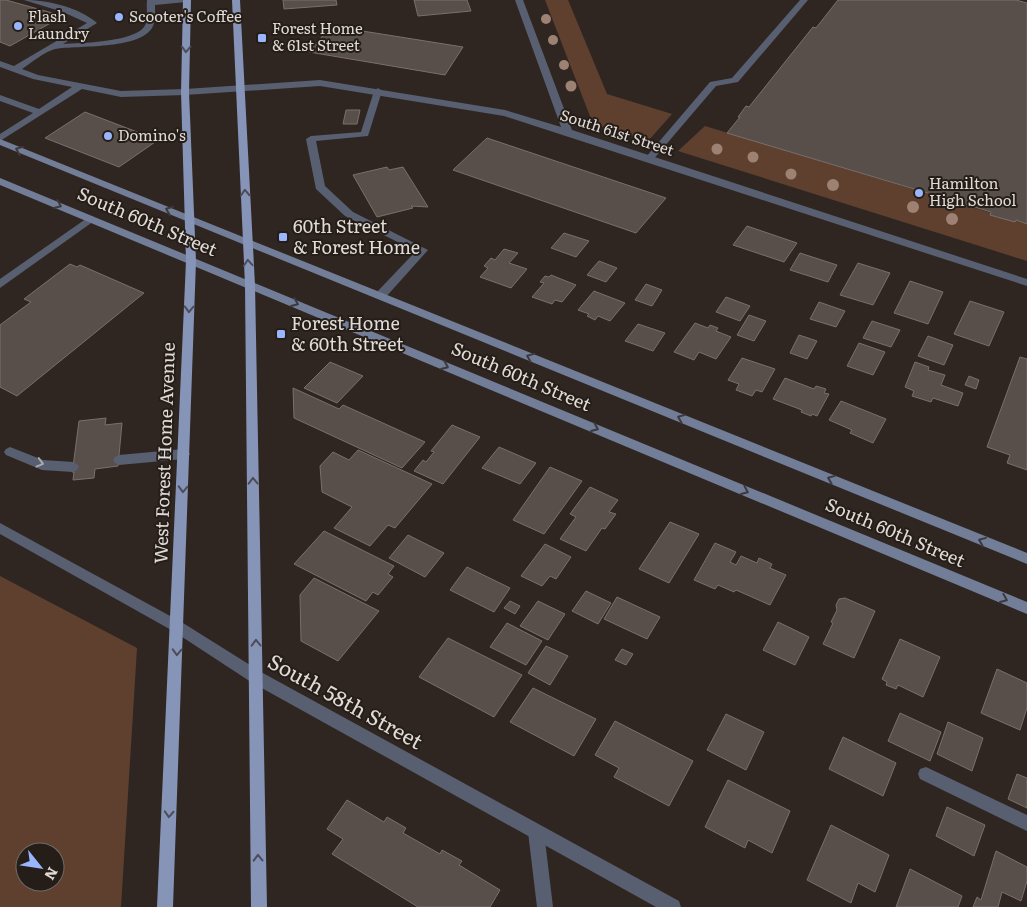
<svg xmlns="http://www.w3.org/2000/svg" width="1027" height="907" font-family="Literata,serif">
	<style>
		.green { fill: #5f402f; fill-rule: evenodd }
		.building { fill: #594f4a; stroke: #7a6f6a }
		.lines { fill: none; stroke-linecap: round; stroke-linejoin: round }
		.lane { fill: #585f70; fill-rule: evenodd }
		.street { fill: #585f70; fill-rule: evenodd }
		.secondary { fill: #727d98; fill-rule: evenodd }
		.primary { fill: #8694b8; fill-rule: evenodd }
		.tree { fill: #9d8173 }
		.oneway { stroke: #4c4d58 }
		.oneway2 { stroke: #3c3a3e }
		.oneway3 { stroke: #aaa9ae }
		.poi-dot { fill: #99b5fd; stroke: #251d18; stroke-width: 2 }
		.labels { text-anchor: middle; stroke-width: 4; stroke-linejoin: round; paint-order: stroke }
		.far-poi-label { font-size: 15px; fill: #e1dbd8; stroke: #251d18; text-anchor: start }
		.far-street-label { font-size: 15px; fill: #e1dbd8; stroke: #251d18 }
		.street-label { font-size: 18px; fill: #e1dbd8; stroke: #251d18 }
		.poi-label { font-size: 18px; fill: #e1dbd8; stroke: #251d18; text-anchor: start }
		.near-street-label { font-size: 21px; fill: #e1dbd8; stroke: #251d18 }
	</style>
	<rect width="100%" height="100%" fill="#2f2622"/>
	<g class="green">
		<path d="M545 0H568L607 94 672 114 648 141 593 124Z"/>
		<path d="M705 126 1027 224V261L678 151Z"/>
		<path d="M0 576 137 648 121 907H0ZM25 852H55V882H25Z"/>
	</g>
	<g class="building">
		<path d="M0 0H6L63 16 10 46 0 42Z"/>
		<path d="M283 0H336L337 5 284 9Z"/>
		<path d="M414 0H467L471 11 418 16Z"/>
		<path d="M838 0H1016L1027 3V224L1016 220 1015 222 990 215 991 212 727 133 740 117H738L746 106 749 107 813 27 816 28Z"/>
		<path d="M331 26 463 47 445 75 309 52Z"/>
		<path d="M346 110H360L357 124H343Z"/>
		<path d="M85 112 158 140 119 167 45 138Z"/>
		<path d="M487 138 666 198 636 233 453 170Z"/>
		<path d="M387 167 389 170 403 167 428 207 411 206 413 208 377 217 353 175Z"/>
		<path d="M747 226 797 243 784 262 733 245Z"/>
		<path d="M564 233 589 241 576 257 551 248Z"/>
		<path d="M504 249 518 253 509 263 527 269 511 288 480 277 488 268 484 266 491 258 495 260Z"/>
		<path d="M800 253 837 265 828 282 790 270Z"/>
		<path d="M599 261 617 268 606 282 587 275Z"/>
		<path d="M858 263 890 273 873 305 840 295Z"/>
		<path d="M70 264 77 267 80 265 144 293 17 396 0 387V325L31 302 24 299Z"/>
		<path d="M551 275 576 285 562 302 555 300 552 304 532 297 544 283 540 282 545 276 549 277Z"/>
		<path d="M910 281 943 292 928 324 894 313Z"/>
		<path d="M646 284 662 290 652 306 635 300Z"/>
		<path d="M594 291 625 303 610 321 598 316 595 320 587 316 589 314 578 310Z"/>
		<path d="M726 297 750 306 740 321 716 312Z"/>
		<path d="M970 301 1004 312 989 346 954 334Z"/>
		<path d="M819 302 845 311 836 327 810 319Z"/>
		<path d="M749 315 766 321 754 341 737 335Z"/>
		<path d="M872 321 900 330 891 347 863 338Z"/>
		<path d="M695 323 708 328 710 325 718 328 716 331 731 337 716 359 699 352 694 360 674 352Z"/>
		<path d="M638 324 665 333 653 351 625 341Z"/>
		<path d="M799 335 817 341 807 359 790 353Z"/>
		<path d="M928 336 953 345 944 365 918 356Z"/>
		<path d="M859 343 885 352 873 375 847 366Z"/>
		<path d="M1020 357 1027 359V470L1007 463 1010 455 987 447Z"/>
		<path d="M742 358 775 369 762 392 756 390 752 396 736 390 739 384 728 380Z"/>
		<path d="M330 362 363 376 337 403 304 388Z"/>
		<path d="M915 362 929 367 928 370 945 375 941 385 963 393 958 406 933 398 931 402 912 396 914 391 905 387Z"/>
		<path d="M969 376 979 380 976 389 965 385Z"/>
		<path d="M785 378 814 389 816 386 826 389 824 393 829 394 817 416 812 414 811 416 801 412 802 410 773 399Z"/>
		<path d="M293 388 339 409 343 405 425 442 402 468 294 418Z"/>
		<path d="M841 401 886 419 873 443 850 433 852 430 829 420Z"/>
		<path d="M106 418 105 425 122 423 118 466 95 469 94 478 73 480 74 472H72L73 467 79 421Z"/>
		<path d="M452 425 480 437 443 484 414 471 423 460 426 462 434 452 431 451Z"/>
		<path d="M499 447 536 463 520 484 482 468Z"/>
		<path d="M358 450 432 484 395 528 388 525 370 546 334 528 352 507 322 492 320 466 333 452 349 460Z"/>
		<path d="M550 467 582 481 544 534 513 520Z"/>
		<path d="M590 487 618 500 609 512 616 514 605 529 602 528 586 551 560 539 576 517 570 514Z"/>
		<path d="M670 522 699 534 669 583 639 569Z"/>
		<path d="M324 531 394 566 388 574 393 577 378 595 373 592 366 601 294 564Z"/>
		<path d="M408 535 444 553 425 577 389 558Z"/>
		<path d="M715 543 736 552 730 562 736 565 741 556 757 563 759 558 772 564 770 568 786 575 770 605 736 590 734 592 718 585 715 589 694 580Z"/>
		<path d="M545 544 571 557 556 579 550 576 542 586 521 576Z"/>
		<path d="M467 567 510 588 494 612 450 590Z"/>
		<path d="M314 578 379 611 338 661 301 641 300 595Z"/>
		<path d="M586 591 611 603 598 624 572 611Z"/>
		<path d="M617 597 660 617 647 639 604 619Z"/>
		<path d="M845 598 875 611 854 658 823 644 833 623 831 622 837 610 836 605 839 599Z"/>
		<path d="M510 601 520 606 515 614 504 608Z"/>
		<path d="M538 601 565 614 548 640 520 626Z"/>
		<path d="M778 622 809 637 795 665 763 650Z"/>
		<path d="M507 623 542 641 526 665 490 647Z"/>
		<path d="M448 638 522 675 494 717 419 677Z"/>
		<path d="M900 639 940 657 923 697 898 685 896 689 886 685 887 682 882 679Z"/>
		<path d="M546 646 568 656 550 685 528 673Z"/>
		<path d="M622 649 633 654 626 665 615 660Z"/>
		<path d="M997 669 1027 683V708L1020 730 981 713Z"/>
		<path d="M533 688 596 719 574 756 510 722Z"/>
		<path d="M900 713 941 732 930 761 888 741Z"/>
		<path d="M726 714 764 732 746 770 707 750Z"/>
		<path d="M615 721 693 761 669 806 614 777 619 768 595 755Z"/>
		<path d="M948 722 983 738 972 771 937 754Z"/>
		<path d="M843 737 896 763 883 796 829 769Z"/>
		<path d="M1017 774 1027 778V808L1008 799Z"/>
		<path d="M728 780 790 811 772 853 748 840 745 848 705 827Z"/>
		<path d="M347 800 384 822 387 817 406 828 403 833 440 854 442 850 462 861 459 865 500 890 490 907H418L332 854 343 839 327 829Z"/>
		<path d="M947 807 985 825 974 856 936 836Z"/>
		<path d="M831 825 889 855 875 892 858 883 851 903 807 880Z"/>
		<path d="M996 851 1027 867V881L1021 901 1002 892 998 907H973L977 897 981 900Z"/>
		<path d="M910 869 962 896 958 907H896Z"/>
	</g>
	<g class="lines">
		<g class="lane">
			<path d="M24 0C47 0 79 7 97 23L63 44C81 43 133 42 144 27 149 21 146 8 147 0H190L186 2 155 5C155 12 156 22 152 28 138 50 78 45 55 49 44 52 31 63 22 69L38 75 121 91 185 89 189 92 185 95 121 97 82 89 0 141V134L33 113 0 101V95L39 109 72 87 33 79 0 67V61L14 66 87 23 63 12Z"/>
			<path d="M800 0H808L738 82 716 86 652 161H646V157L710 82 732 78Z"/>
			<path d="M378 88 382 91 368 136 316 141 325 186 353 212 428 250 385 298H377L376 295 377 292 416 251 345 216 316 189 306 139 311 136 361 132 374 91Z"/>
			<path d="M90 216 94 217V221L0 288V279Z"/>
			<path d="M10 447 43 460 73 462 77 464 79 467 77 470 73 472 42 470 6 455 4 452 6 449Z"/>
			<path d="M184 449 188 451 190 454 188 457 184 459 119 465 115 463 113 460 115 457 119 455Z"/>
			<path d="M926 767 1027 815V831L920 779 918 774 920 769Z"/>
			<path d="M536 824 542 827 544 832 553 907H537L528 832 530 827Z"/>
		</g>
		<g class="street">
			<path d="M515 0H523L572 130 1027 279V286L504 116 320 86 185 95 181 92 185 89 320 80 505 110 561 127Z"/>
			<path d="M0 523 183 623 261 672 679 901 681 907H656L251 682 173 631 0 534Z"/>
		</g>
		<g class="secondary">
			<path d="M0 139 1027 553V564L0 145Z"/>
			<path d="M0 178 1027 602V614L0 185Z"/>
		</g>
		<g class="primary">
			<path d="M183 0H191L189 92 196 261 173 907H157L186 261 181 92Z"/>
			<path d="M232 0H240L255 285 267 907H251L245 285Z"/>
		</g>
	</g>
	<g class="tree">
		<circle cx="546" cy="19" r="5"/>
		<circle cx="553" cy="40" r="5"/>
		<circle cx="564" cy="65" r="5"/>
		<circle cx="571" cy="86" r="5.5"/>
		<circle cx="717" cy="149" r="5.5"/>
		<circle cx="753" cy="157" r="5.5"/>
		<circle cx="791" cy="174" r="5.5"/>
		<circle cx="833" cy="185" r="6"/>
		<circle cx="913" cy="207" r="6"/>
		<circle cx="952" cy="219" r="6"/>
	</g>
	<defs><path id="oneway-chevron" d="M-2-3.5L2.5 0L-2 3.5" fill="none" stroke-width="1.6" stroke-linecap="round" stroke-linejoin="round" transform="scale(1.25)"/></defs>
	<g class="oneway">
		<use href="#oneway-chevron" transform="translate(186 49) rotate(92)"/>
		<use href="#oneway-chevron" transform="translate(245 193) rotate(-93)"/>
		<use href="#oneway-chevron" transform="translate(248 263) rotate(-94)"/>
		<use href="#oneway-chevron" transform="translate(189 309) rotate(92)"/>
		<use href="#oneway-chevron" transform="translate(253 481) rotate(-91)"/>
		<use href="#oneway-chevron" transform="translate(183 489) rotate(92)"/>
		<use href="#oneway-chevron" transform="translate(256 643) rotate(-91)"/>
		<use href="#oneway-chevron" transform="translate(177 652) rotate(92)"/>
		<use href="#oneway-chevron" transform="translate(169 814) rotate(93)"/>
		<use href="#oneway-chevron" transform="translate(258 858) rotate(-91)"/>
	</g>
	<g class="oneway2">
		<use href="#oneway-chevron" transform="translate(19 150) rotate(-158)"/>
		<use href="#oneway-chevron" transform="translate(58 205) rotate(23)"/>
		<use href="#oneway-chevron" transform="translate(169 210) rotate(-158)"/>
		<use href="#oneway-chevron" transform="translate(295 303) rotate(23)"/>
		<use href="#oneway-chevron" transform="translate(530 357) rotate(-158)"/>
		<use href="#oneway-chevron" transform="translate(445 366) rotate(23)"/>
		<use href="#oneway-chevron" transform="translate(681 418) rotate(-158)"/>
		<use href="#oneway-chevron" transform="translate(595 428) rotate(23)"/>
		<use href="#oneway-chevron" transform="translate(831 479) rotate(-158)"/>
		<use href="#oneway-chevron" transform="translate(745 491) rotate(23)"/>
		<use href="#oneway-chevron" transform="translate(982 541) rotate(-158)"/>
		<use href="#oneway-chevron" transform="translate(1004 599) rotate(23)"/>
	</g>
	<use class="oneway3" href="#oneway-chevron" transform="translate(40 463) rotate(15)"/>
	<g class="poi-dot">
		<circle cx="119" cy="17" r="5"/>
		<circle cx="18" cy="26" r="5"/>
		<rect x="257" y="33" width="10" height="10" rx="2.5"/>
		<circle cx="108" cy="136" r="5"/>
		<circle cx="919" cy="193" r="5"/>
		<rect x="278" y="232" width="10" height="10" rx="2.5"/>
		<rect x="276" y="329" width="10" height="10" rx="2.5"/>
	</g>
	<g class="labels">
		<g class="far-poi-label">
			<text x="28" y="22">Flash<tspan x="28" dy="17">Laundry</tspan></text>
			<text x="129" y="22">Scooter's Coffee</text>
			<text x="272" y="34">Forest Home<tspan x="272" dy="17">&amp; 61st Street</tspan></text>
			<text x="118" y="141">Domino's</text>
			<text x="929" y="189">Hamilton<tspan x="929" dy="17">High School</tspan></text>
		</g>
		<g class="far-street-label">
			<text transform="translate(617 133) rotate(18)" y="5">South 61st Street</text>
		</g>
		<g class="street-label">
			<text transform="translate(147 222) rotate(23)" y="6">South 60th Street</text>
			<text transform="translate(521 377) rotate(23)" y="6">South 60th Street</text>
			<text transform="translate(165 453) rotate(-88)" y="6">West Forest Home Avenue</text>
			<text transform="translate(895 533) rotate(23)" y="6">South 60th Street</text>
		</g>
		<g class="poi-label">
			<text x="293" y="233">60th Street<tspan x="293" dy="21">&amp; Forest Home</tspan></text>
			<text x="291" y="330">Forest Home<tspan x="291" dy="21">&amp; 60th Street</tspan></text>
		</g>
		<g class="near-street-label">
			<text transform="translate(345 702) rotate(29)" y="7">South 58th Street</text>
		</g>
	</g>
	<g transform="translate(40 867) rotate(120)"><circle r="24" fill="#251d18" stroke="#706965"/>
	<path d="M0-4L9 19L0 12L-9 19Z" fill="#99b5fd"/>
	<text y="-8" font-size="14" font-weight="bold" text-anchor="middle" fill="#e1dbd8">N</text>
	</g>
</svg>
